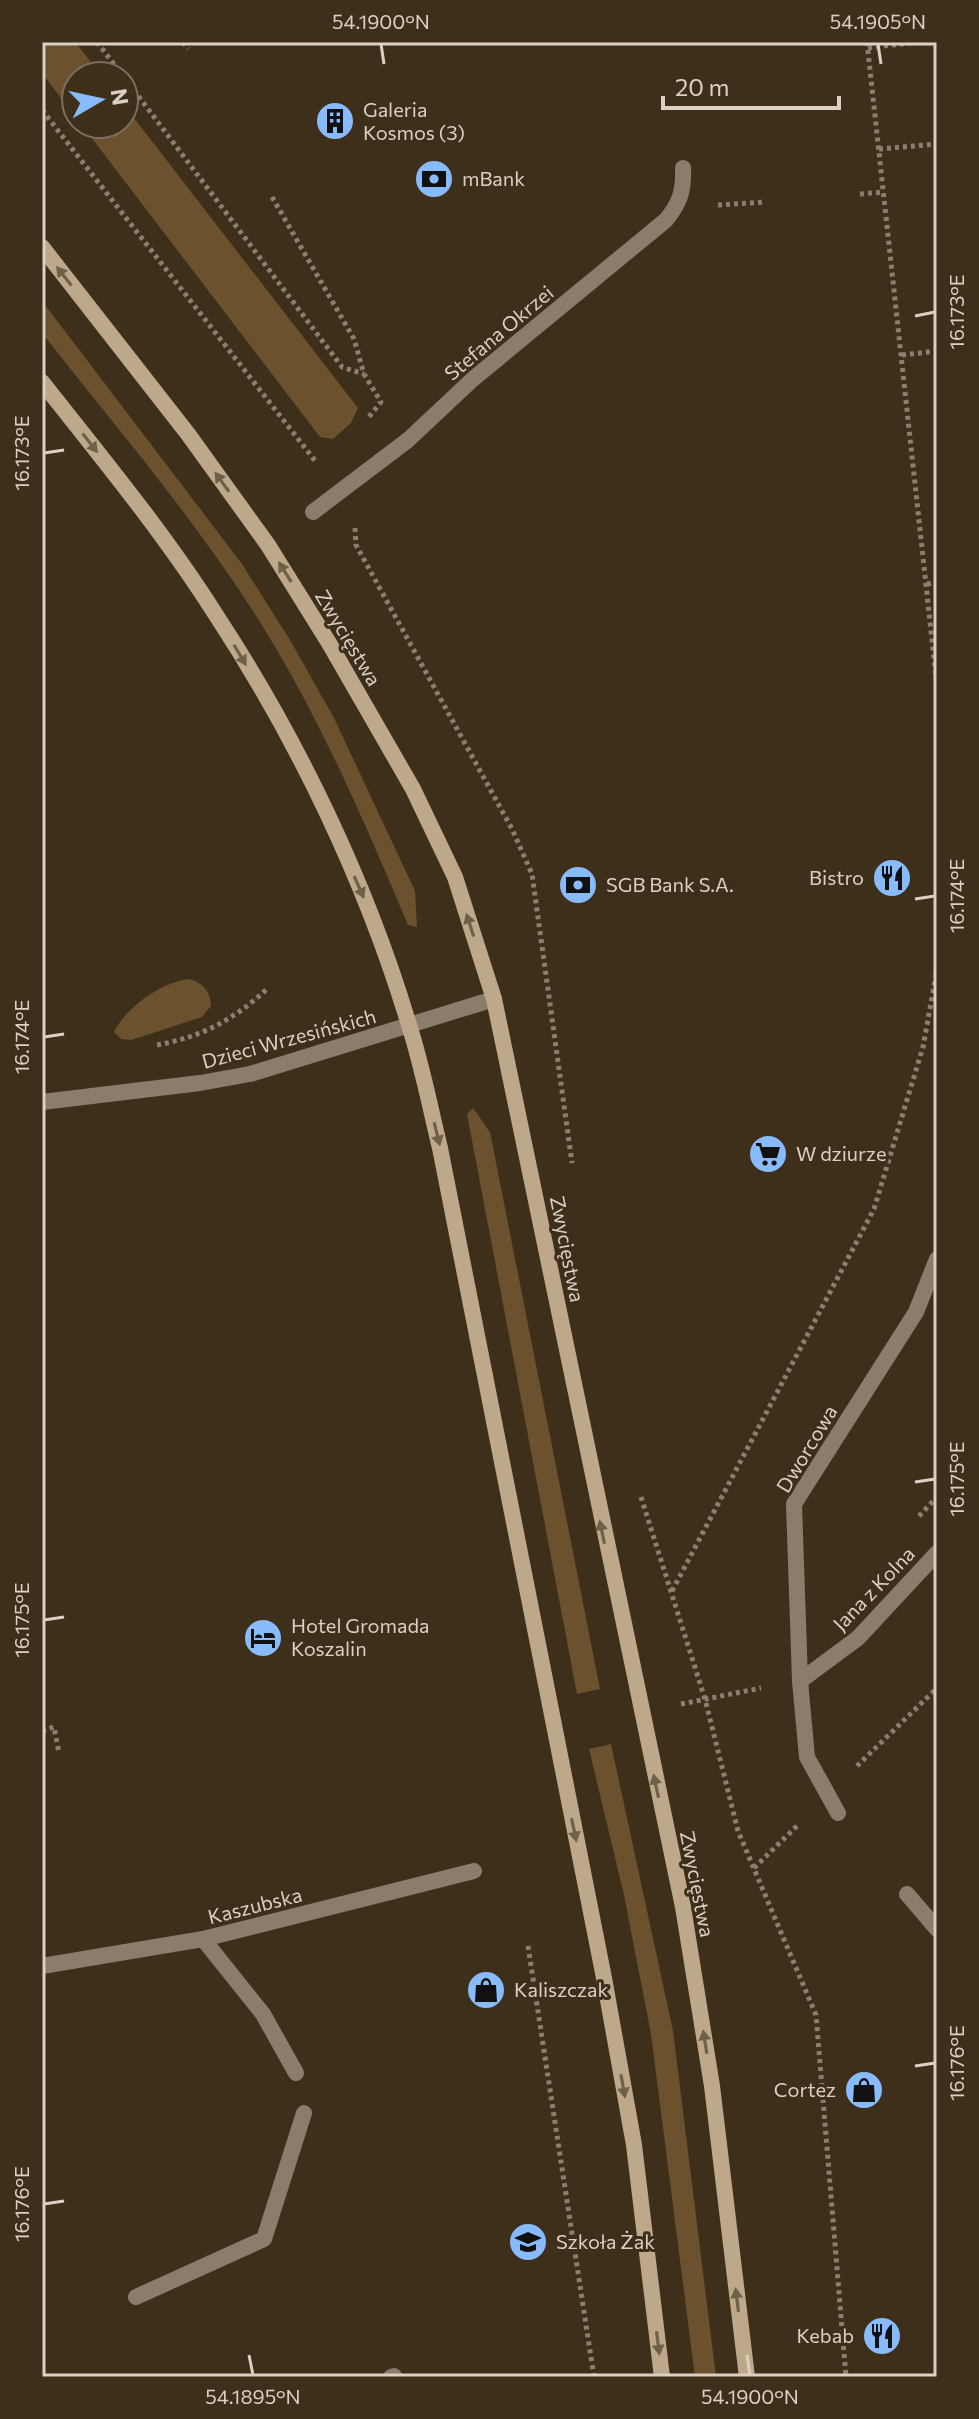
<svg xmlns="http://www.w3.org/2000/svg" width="979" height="2419" font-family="Commissioner,sans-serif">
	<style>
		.green { fill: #6b512d }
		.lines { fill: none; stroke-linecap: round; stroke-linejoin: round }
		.path { stroke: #8c7f6f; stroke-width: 5; stroke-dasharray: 4 4; stroke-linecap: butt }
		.lane { stroke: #8b7d6b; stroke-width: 16 }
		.street { stroke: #8b7d6b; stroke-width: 16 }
		.secondary { stroke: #bda88b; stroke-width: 16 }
		.oneway { fill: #715f48 }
		.ticks { fill: none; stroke: #dad0c4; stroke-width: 3 }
		.labels { text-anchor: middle; stroke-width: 6; stroke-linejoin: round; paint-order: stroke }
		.poi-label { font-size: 20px; fill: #dad0c4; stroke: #3e2f1b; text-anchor: start }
		.street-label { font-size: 20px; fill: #dad0c4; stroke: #3e2f1b }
		.neatline { fill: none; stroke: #dad0c4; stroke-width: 3 }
		.ticks-label { font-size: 20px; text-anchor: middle; fill: #dad0c4 }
	</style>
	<rect width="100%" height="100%" fill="#3e2f1b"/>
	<g class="green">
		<path d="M42 42H75L102 76H76V118L42 73Z"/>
		<path d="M124 105 358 408 351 423 333 439 320 437 81 124H124Z"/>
		<path d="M42 301 242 564 290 640 334 718 415 891 417 927 408 925C368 830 327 734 274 645 208 534 122 435 42 333Z"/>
		<path d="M190 979C204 984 210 991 211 1006L202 1017 131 1040 121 1039 114 1032C126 1007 163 981 190 979Z"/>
		<path d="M473 1108 490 1132 600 1689 577 1694 467 1114Z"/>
		<path d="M611 1744 673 2031 716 2377H695L651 2034 624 1895 589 1749Z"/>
	</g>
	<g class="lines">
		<g class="path">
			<path d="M97 42 123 76"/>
			<path d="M183 42 188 49"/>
			<path d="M867 42 937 686"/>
			<path d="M868 48 918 42"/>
			<path d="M124 77 342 367 364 374"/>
			<path d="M42 110 316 462"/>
			<path d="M879 149 937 144"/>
			<path d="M860 194 884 192"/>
			<path d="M272 197 354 339 364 374 381 402 368 418"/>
			<path d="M718 205 765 202"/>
			<path d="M902 355 937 351"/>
			<path d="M355 528 356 545 512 829 532 874 572 1163"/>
			<path d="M927 584 937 582"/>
			<path d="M157 1045C202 1037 235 1019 268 988"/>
			<path d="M641 1497 705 1699 738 1831 816 2015 846 2377"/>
			<path d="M919 1516 937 1497"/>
			<path d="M672 1591 874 1209 923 1047 937 970"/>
			<path d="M681 1704 761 1688"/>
			<path d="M42 1731 54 1727 59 1753"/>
			<path d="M857 1766 937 1688"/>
			<path d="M754 1868 799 1824"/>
			<path d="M528 1946 594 2377"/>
		</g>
		<g class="lane">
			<path d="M800 1681 807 1757 838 1813"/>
			<path d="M907 1894 937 1929"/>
			<path d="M203 1939 263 2014 296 2073"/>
			<path d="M136 2297 264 2239 304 2113"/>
			<path d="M391 2377 394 2376"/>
		</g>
		<g class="street">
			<path d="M313 512 408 440 473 379 666 220C680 203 684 190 683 168"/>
			<path d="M42 1102 200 1083 250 1074 494 999"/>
			<path d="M800 1681 794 1504 916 1312 937 1259"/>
			<path d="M800 1681 858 1638 937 1553"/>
			<path d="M42 1966 203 1939 474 1871"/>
		</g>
		<g class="secondary">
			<path d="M42 247 188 434 268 545 329 643 413 789 455 877 494 999 683 1907 712 2086 747 2377"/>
			<path d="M42 382C102 458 164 533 216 615 298 740 366 882 409 1025 422 1065 430 1107 440 1148L604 1978 634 2145 662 2377"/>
		</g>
	</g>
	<defs><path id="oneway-solid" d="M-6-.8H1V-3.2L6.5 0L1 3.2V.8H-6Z" transform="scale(2)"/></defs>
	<g class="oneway">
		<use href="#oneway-solid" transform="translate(64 276) rotate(-128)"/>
		<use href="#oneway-solid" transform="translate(90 443) rotate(52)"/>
		<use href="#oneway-solid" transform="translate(222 482) rotate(-126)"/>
		<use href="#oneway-solid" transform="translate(285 572) rotate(-122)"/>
		<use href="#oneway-solid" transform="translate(240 655) rotate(59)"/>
		<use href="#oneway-solid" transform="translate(359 887) rotate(66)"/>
		<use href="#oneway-solid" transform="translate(470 925) rotate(-108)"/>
		<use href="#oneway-solid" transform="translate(437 1134) rotate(76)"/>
		<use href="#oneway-solid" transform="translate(602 1532) rotate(-102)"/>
		<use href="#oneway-solid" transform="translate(656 1786) rotate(-102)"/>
		<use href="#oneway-solid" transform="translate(574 1830) rotate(78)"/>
		<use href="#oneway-solid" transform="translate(705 2042) rotate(-99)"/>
		<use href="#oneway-solid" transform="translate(623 2086) rotate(80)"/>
		<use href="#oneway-solid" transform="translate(737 2300) rotate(-97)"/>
		<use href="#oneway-solid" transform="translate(658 2343) rotate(83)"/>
	</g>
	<path class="ticks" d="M381 44 384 64M878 44 881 64M915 316 935 312M44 453 64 450M915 899 935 896M44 1037 64 1034M915 1482 935 1479M44 1620 64 1617M915 2066 935 2063M44 2204 64 2201M249 2355 253 2375M747 2355 750 2375"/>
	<defs>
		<symbol id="building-disc" viewBox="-11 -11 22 22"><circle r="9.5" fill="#87bbfb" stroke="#3e2f1b"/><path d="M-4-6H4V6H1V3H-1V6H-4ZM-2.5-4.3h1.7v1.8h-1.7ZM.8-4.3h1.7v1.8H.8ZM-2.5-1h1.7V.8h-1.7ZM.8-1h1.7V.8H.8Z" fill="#111"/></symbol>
		<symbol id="bank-disc" viewBox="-11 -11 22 22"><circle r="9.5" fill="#87bbfb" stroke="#3e2f1b"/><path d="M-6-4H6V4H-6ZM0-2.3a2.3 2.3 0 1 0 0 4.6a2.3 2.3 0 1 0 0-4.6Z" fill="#111"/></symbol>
		<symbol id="restaurant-disc" viewBox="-11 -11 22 22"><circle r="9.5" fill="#87bbfb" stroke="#3e2f1b"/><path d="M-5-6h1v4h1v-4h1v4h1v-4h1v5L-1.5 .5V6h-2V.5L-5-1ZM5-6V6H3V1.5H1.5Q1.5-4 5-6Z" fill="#111"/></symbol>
		<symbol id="supermarket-disc" viewBox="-11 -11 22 22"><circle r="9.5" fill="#87bbfb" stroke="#3e2f1b"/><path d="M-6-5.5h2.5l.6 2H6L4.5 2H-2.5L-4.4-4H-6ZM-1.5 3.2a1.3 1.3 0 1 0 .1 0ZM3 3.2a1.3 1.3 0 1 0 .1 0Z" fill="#111"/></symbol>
		<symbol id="hotel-disc" viewBox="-11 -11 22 22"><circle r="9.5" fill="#87bbfb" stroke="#3e2f1b"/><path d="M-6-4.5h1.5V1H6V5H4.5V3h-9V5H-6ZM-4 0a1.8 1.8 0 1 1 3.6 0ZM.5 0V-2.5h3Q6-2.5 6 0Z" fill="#111"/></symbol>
		<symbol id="shop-disc" viewBox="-11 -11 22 22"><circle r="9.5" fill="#87bbfb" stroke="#3e2f1b"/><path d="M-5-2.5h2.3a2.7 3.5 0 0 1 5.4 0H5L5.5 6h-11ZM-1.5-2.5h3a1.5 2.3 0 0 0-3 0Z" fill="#111"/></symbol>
		<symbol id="school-disc" viewBox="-11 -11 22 22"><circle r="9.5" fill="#87bbfb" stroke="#3e2f1b"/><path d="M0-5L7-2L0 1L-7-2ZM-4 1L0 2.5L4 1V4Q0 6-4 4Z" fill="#111"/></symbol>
	</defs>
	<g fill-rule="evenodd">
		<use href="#building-disc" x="313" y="99" width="44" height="44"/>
		<use href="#bank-disc" x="412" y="157" width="44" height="44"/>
		<use href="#restaurant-disc" x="870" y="856" width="44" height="44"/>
		<use href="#bank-disc" x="556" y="863" width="44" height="44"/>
		<use href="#supermarket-disc" x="746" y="1132" width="44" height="44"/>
		<use href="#hotel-disc" x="241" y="1616" width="44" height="44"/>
		<use href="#shop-disc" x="464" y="1968" width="44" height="44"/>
		<use href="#shop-disc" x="842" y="2068" width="44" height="44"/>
		<use href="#school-disc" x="506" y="2220" width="44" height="44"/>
		<use href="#restaurant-disc" x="860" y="2314" width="44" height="44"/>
	</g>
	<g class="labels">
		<g class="poi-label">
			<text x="363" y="117">Galeria<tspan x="363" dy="23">Kosmos (3)</tspan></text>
			<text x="462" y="186">mBank</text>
			<text x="864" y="885" text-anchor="end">Bistro</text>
			<text x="606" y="892">SGB Bank S.A.</text>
			<text x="796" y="1161">W dziurze</text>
			<text x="291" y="1633">Hotel Gromada<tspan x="291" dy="23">Koszalin</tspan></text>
			<text x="514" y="1997">Kaliszczak</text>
			<text x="836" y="2097" text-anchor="end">Cortez</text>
			<text x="556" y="2249">Szkoła Żak</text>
			<text x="854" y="2343" text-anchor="end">Kebab</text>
		</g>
		<g class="street-label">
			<text transform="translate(499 333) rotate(-40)" y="7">Stefana Okrzei</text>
			<text transform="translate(348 638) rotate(59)" y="7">Zwycięstwa</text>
			<text transform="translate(289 1039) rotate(-15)" y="7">Dzieci Wrzesińskich</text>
			<text transform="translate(567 1249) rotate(79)" y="7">Zwycięstwa</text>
			<text transform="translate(807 1449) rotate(-59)" y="7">Dworcowa</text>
			<text transform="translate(874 1589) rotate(-46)" y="7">Jana z Kolna</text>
			<text transform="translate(697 1884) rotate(79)" y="7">Zwycięstwa</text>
			<text transform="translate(255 1906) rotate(-14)" y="7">Kaszubska</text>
		</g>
	</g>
	<rect width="979" height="2419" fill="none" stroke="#3e2f1b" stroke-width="88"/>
	<g transform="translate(100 100) rotate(81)"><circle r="38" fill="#3e2f1b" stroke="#7c6f5f" stroke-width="2"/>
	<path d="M0-6L14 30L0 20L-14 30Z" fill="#87bbfb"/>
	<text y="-12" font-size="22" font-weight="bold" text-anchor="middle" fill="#dad0c4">N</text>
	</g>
	<path d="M663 96v12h176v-12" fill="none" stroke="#dad0c4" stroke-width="4"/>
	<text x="675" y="96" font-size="24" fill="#dad0c4" stroke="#3e2f1b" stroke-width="6" paint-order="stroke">20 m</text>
	<rect x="44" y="44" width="891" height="2331" class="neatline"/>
	<g class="ticks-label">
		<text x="381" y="29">54.1900°N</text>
		<text x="878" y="29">54.1905°N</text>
		<text transform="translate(957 312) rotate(-90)" y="7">16.173°E</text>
		<text transform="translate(22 453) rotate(-90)" y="7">16.173°E</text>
		<text transform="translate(957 896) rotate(-90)" y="7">16.174°E</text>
		<text transform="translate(22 1037) rotate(-90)" y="7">16.174°E</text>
		<text transform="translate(957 1479) rotate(-90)" y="7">16.175°E</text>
		<text transform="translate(22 1620) rotate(-90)" y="7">16.175°E</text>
		<text transform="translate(957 2063) rotate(-90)" y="7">16.176°E</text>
		<text transform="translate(22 2204) rotate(-90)" y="7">16.176°E</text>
		<text x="253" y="2404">54.1895°N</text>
		<text x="750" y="2404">54.1900°N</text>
	</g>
</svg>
